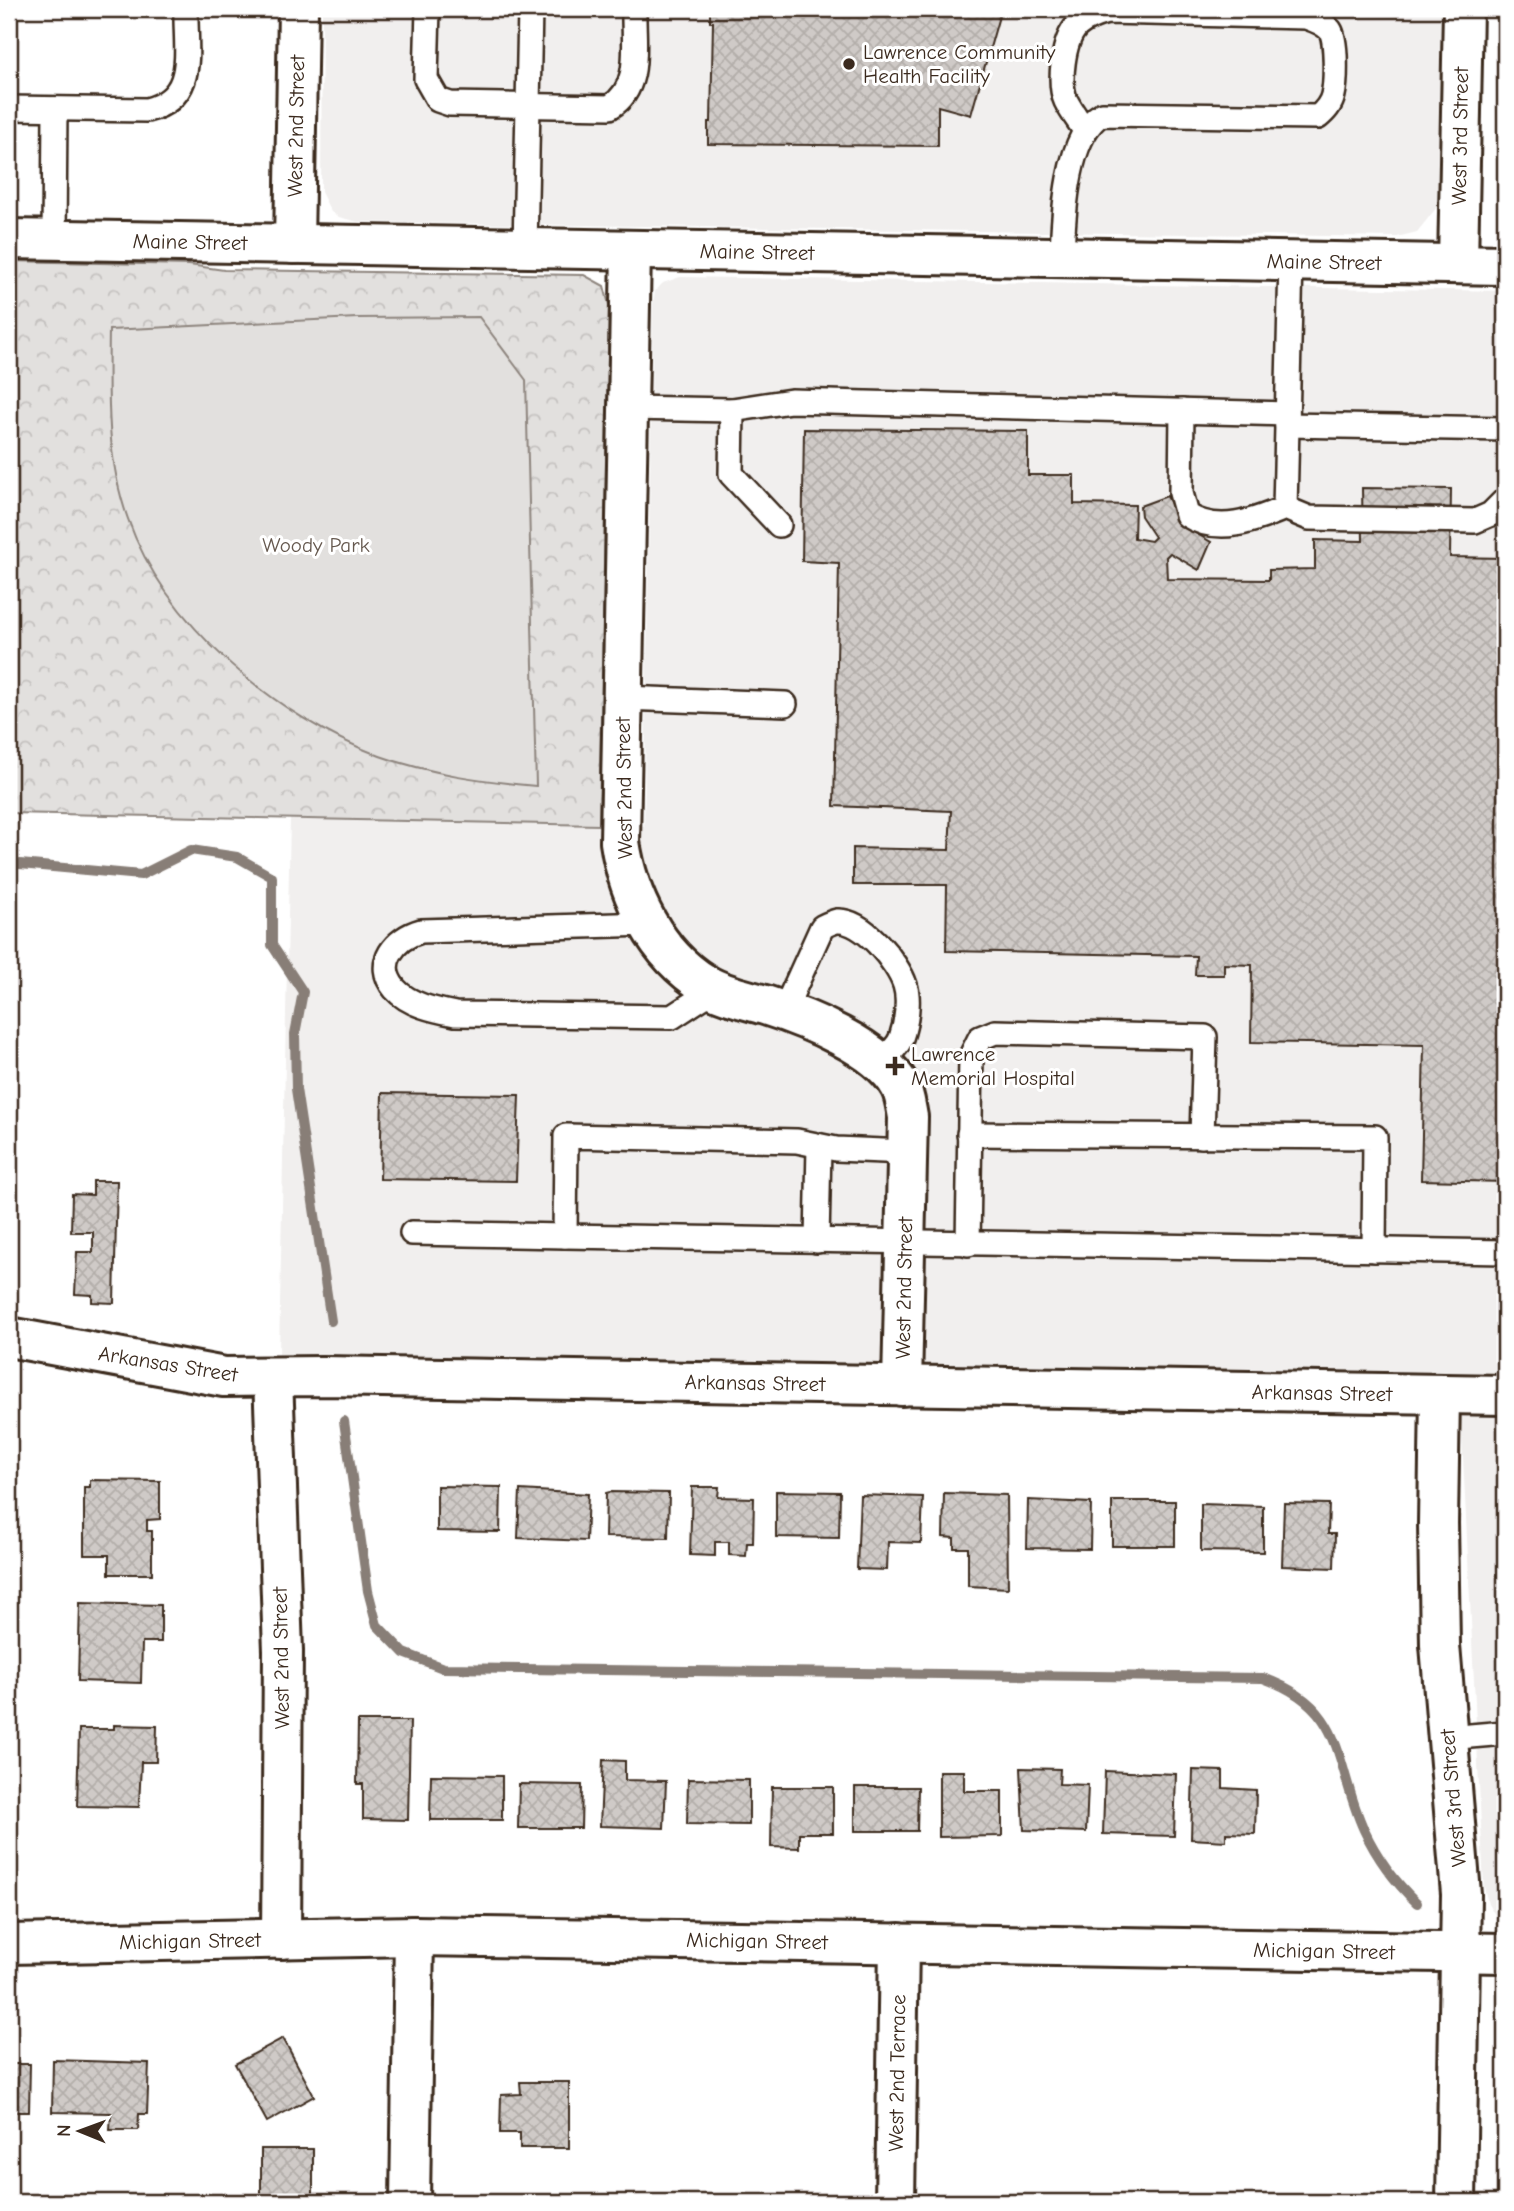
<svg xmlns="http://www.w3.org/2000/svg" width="1514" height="2211" font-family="'Comic Neue',sans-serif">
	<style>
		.built { fill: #f1efee }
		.forest { fill: url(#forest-crowns); stroke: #8e857e; stroke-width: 2 }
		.pitch { fill: #e2e0de; stroke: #8e857e; stroke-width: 2 }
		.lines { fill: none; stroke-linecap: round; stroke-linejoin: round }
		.stream { stroke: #887e77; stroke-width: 10 }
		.building { fill: url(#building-cross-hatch); stroke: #3b2a1e; stroke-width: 2 }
		.service-casing { stroke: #3b2a1e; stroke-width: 28 }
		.minor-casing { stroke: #3b2a1e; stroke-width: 44 }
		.tertiary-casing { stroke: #3b2a1e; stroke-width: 44 }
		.service { stroke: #fff; stroke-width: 23 }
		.minor { stroke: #fff; stroke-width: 38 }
		.tertiary { stroke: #fff; stroke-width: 38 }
		.poi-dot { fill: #3b2a1e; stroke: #fff; stroke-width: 2.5 }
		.labels { text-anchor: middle; stroke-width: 6; stroke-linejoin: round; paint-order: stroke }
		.poi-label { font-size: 21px; fill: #3b2a1e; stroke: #fff; text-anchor: start }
		.street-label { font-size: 21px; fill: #3b2a1e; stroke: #fff }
		.park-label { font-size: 21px; fill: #65584e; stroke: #fff }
	</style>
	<defs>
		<pattern id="forest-crowns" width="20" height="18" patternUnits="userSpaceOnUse" patternTransform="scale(1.75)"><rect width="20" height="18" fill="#e2e0de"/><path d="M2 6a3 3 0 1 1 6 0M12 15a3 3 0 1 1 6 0" fill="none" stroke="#c3c0be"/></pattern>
		<pattern id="building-cross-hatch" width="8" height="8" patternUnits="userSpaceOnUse" patternTransform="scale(1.75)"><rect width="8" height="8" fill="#cfcac7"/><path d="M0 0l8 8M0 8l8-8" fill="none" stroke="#b3aeaa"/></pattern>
	</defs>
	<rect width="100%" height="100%" fill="#fff"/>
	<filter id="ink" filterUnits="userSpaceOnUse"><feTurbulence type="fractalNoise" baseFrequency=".0143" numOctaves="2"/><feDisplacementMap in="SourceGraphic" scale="14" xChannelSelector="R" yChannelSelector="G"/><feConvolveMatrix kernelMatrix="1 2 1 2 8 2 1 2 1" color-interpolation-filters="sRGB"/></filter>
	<g filter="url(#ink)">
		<g class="built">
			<path d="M322 9H1441L1437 207 1417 232 1397 237 358 222 339 217 331 212 321 192Z"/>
			<path d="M680 277 1505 291V1922L1495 1915 1488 1903 1484 1887 1459 1374 279 1354 290 819 644 826 653 304 655 291 663 283Z"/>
		</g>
		<path class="forest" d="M9 261 189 265 224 270 584 275 604 286 609 305 599 825 9 813Z"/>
		<path class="pitch" d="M479 317 526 380 536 786C483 781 431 774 380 756 277 718 165 624 128 519 106 459 108 393 109 330L357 318Z"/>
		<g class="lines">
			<g class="stream">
				<path d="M9 863 141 875 191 850 237 857 272 877V945L303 992 295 1034 296 1089 331 1321"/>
				<path d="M344 1421 368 1591 377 1625 404 1653 443 1668 1263 1678C1348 1708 1333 1762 1364 1830 1377 1858 1395 1882 1417 1903"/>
			</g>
		</g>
		<g class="building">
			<path d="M710 9H1001L971 115 938 106V146L708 144V122H711L713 22H710Z"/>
			<path d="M804 429 1028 431V475H1074V504L1135 505 1134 538 1151 541 1155 537 1141 516 1140 506 1167 496 1176 514 1190 530 1211 542 1199 570 1170 553 1166 557 1167 579 1269 580V570L1315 569V540L1363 541 1362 488 1451 489 1450 557 1505 558V1182L1421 1180 1424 1045 1251 1042 1252 965 1224 964V975H1195L1196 956 946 951 947 885H853V848L949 850 951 811 834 806 839 563 802 561Z"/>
			<path d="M382 1093 519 1095 516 1181 380 1179Z"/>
			<path d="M93 1181H117L114 1303 92 1302V1295L75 1294 77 1252H93V1232H71L72 1194 93 1195Z"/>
			<path d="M90 1480 160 1481V1519L147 1520V1531H152V1574H109V1555H84V1487H90Z"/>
			<path d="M437 1486 501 1487 500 1532 437 1531Z"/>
			<path d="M692 1487H719L718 1497 754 1498 753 1543H747L746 1556 729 1555V1542H715V1556L690 1555Z"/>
			<path d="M520 1490 588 1494 586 1541 518 1538Z"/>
			<path d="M776 1491 840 1492 839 1538 776 1537Z"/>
			<path d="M610 1492 669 1493 668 1538 605 1537 606 1493Z"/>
			<path d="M944 1493 1007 1495 1008 1588 968 1586V1548H954V1538L943 1537Z"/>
			<path d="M860 1495 923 1497 921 1543 888 1542 887 1570 857 1569Z"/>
			<path d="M1028 1500 1091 1503 1090 1549 1027 1548Z"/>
			<rect x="1112" y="1501" width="63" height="45"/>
			<path d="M1284 1503 1329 1504 1328 1534H1335L1334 1568 1282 1566Z"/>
			<path d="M1201 1504 1263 1506V1552L1201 1551Z"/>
			<path d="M80 1603 161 1605V1642H142L141 1683 78 1681Z"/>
			<path d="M358 1721H410L408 1820 363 1819V1784H357Z"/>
			<path d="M114 1725 157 1726 156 1762H141L139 1807 77 1806 79 1729H114Z"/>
			<path d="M603 1760 625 1761V1780L666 1781 664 1828 600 1826Z"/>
			<path d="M1021 1768 1060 1769 1059 1784 1088 1785 1086 1832 1024 1830Z"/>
			<path d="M1193 1770 1223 1771V1788L1256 1790 1255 1834 1226 1833V1841L1191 1839Z"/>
			<path d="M939 1771H964V1791H1002V1836L939 1837Z"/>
			<path d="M1105 1771 1176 1774 1174 1836 1103 1834Z"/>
			<path d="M431 1775 502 1776V1820H430Z"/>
			<path d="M688 1779 749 1780V1825L687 1824Z"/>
			<path d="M519 1784 582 1785 581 1828H518Z"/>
			<path d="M772 1787H833V1833H799V1848L771 1847Z"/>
			<path d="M855 1787H918L917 1831H855Z"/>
			<path d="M283 2038 314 2096 267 2122 235 2064Z"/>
			<path d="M53 2060 149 2063 147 2114H139L138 2130H110L111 2113 52 2112Z"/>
			<path d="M9 2064H30L29 2112H9Z"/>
			<path d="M520 2082H569V2148H520V2133H500L501 2095 521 2094Z"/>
			<rect x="261" y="2149" width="52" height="53"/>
		</g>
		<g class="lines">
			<defs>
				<g id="service">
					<path d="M428 9 426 79 438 100 450 104 610 107C643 87 633 43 634 9"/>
					<path d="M9 108 147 110C198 97 185 52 186 9"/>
					<path d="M54 240 55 109"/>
					<path d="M525 248 530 9"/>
					<path d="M1062 257C1063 219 1066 135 1102 114L1318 117C1325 111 1331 105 1333 95 1336 83 1337 40 1330 30 1324 23 1315 20 1306 17L1107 12C1096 15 1086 18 1077 26 1063 40 1058 83 1066 101 1071 111 1078 120 1084 129"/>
					<path d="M628 408 732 410 791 401 1287 414"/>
					<path d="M732 410 731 474 779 525"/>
					<path d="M1182 411 1181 493 1187 515C1218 535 1254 521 1285 508L1309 518 1475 521 1491 514 1505 500"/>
					<path d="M1287 425 1505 429"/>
					<path d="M1285 508 1291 261"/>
					<path d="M623 698 785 704"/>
					<path d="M649 924 421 931C396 938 373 963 395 989 409 1005 435 1010 455 1014L672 1017 715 989"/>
					<path d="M784 1011 822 927C826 925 832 922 837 921 863 919 898 963 905 985 910 1000 906 1024 901 1038 898 1047 886 1056 880 1062"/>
					<path d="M969 1134 1375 1137 1374 1250"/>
					<path d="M907 1152 836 1149 797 1141 566 1136 565 1236 1505 1252"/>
					<path d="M412 1233 565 1236"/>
					<path d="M817 1241 819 1146"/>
					<path d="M968 1244 971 1056 980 1038 995 1032 1205 1037 1202 1136"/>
					<path d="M1447 1738 1505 1733"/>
				</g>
				<g id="minor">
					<path d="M9 239 1505 265"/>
					<path d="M294 244 298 9"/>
					<path d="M631 250 620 842C628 896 656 954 705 984 723 995 745 999 765 1005 806 1018 879 1047 900 1086 905 1095 906 1107 908 1117L902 1386"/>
					<path d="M1458 264 1463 9"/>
					<path d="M9 1337 224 1377 323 1376 1505 1395"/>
					<path d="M273 1377 283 1651 281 1939"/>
					<path d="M1440 1395 1438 1523 1440 1645 1461 1894 1456 2202"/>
					<path d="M895 2202 899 1943"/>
				</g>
				<g id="tertiary">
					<path d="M9 1944 414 1936 1505 1953"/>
					<path d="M410 2202 414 1936"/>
				</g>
			</defs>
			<use href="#service" class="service-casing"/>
			<use href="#minor" class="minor-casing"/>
			<use href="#tertiary" class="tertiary-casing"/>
			<use href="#service" class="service"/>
			<use href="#minor" class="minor"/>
			<use href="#tertiary" class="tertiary"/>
		</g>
	</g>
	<g class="poi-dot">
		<circle cx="849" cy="64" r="7"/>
		<path d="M891.5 1055.5h7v7h7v7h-7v7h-7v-7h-7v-7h7z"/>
	</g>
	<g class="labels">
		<g class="poi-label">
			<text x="863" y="59">Lawrence Community<tspan x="863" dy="24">Health Facility</tspan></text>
			<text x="911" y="1061">Lawrence<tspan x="911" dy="24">Memorial Hospital</tspan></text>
		</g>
		<g class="street-label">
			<text transform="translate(296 126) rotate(-89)" y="7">West 2nd Street</text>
			<text transform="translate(1460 136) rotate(-89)" y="7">West 3rd Street</text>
			<text transform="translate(190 242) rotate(1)" y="7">Maine Street</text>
			<text transform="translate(757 252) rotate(1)" y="7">Maine Street</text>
			<text transform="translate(1324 262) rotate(1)" y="7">Maine Street</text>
			<text transform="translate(624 788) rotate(-91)" y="7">West 2nd Street</text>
			<text transform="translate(904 1288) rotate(-89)" y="7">West 2nd Street</text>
			<text transform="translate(168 1364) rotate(9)" y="7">Arkansas Street</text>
			<text transform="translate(755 1383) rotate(1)" y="7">Arkansas Street</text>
			<text transform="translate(1322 1393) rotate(1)" y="7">Arkansas Street</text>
			<text transform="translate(281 1658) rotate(-91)" y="7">West 2nd Street</text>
			<text transform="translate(1453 1798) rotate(-95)" y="7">West 3rd Street</text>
			<text transform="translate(190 1941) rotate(-1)" y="7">Michigan Street</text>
			<text transform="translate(757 1941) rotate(1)" y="7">Michigan Street</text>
			<text transform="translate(1324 1951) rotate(1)" y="7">Michigan Street</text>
			<text transform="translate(897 2073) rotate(-89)" y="7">West 2nd Terrace</text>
		</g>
		<g class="park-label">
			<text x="316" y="552">Woody Park</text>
		</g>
	</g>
	<rect width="1514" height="2211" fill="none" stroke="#fff" stroke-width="35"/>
	<rect x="18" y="18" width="1479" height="2176" fill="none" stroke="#3b2a1e" stroke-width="2.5" filter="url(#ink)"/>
	<g transform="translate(80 2131) rotate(271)" stroke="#ffffff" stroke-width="5" paint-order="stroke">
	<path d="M0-5L12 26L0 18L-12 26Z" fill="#3b2a1e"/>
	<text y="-10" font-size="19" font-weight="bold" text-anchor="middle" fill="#3b2a1e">N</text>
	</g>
</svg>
